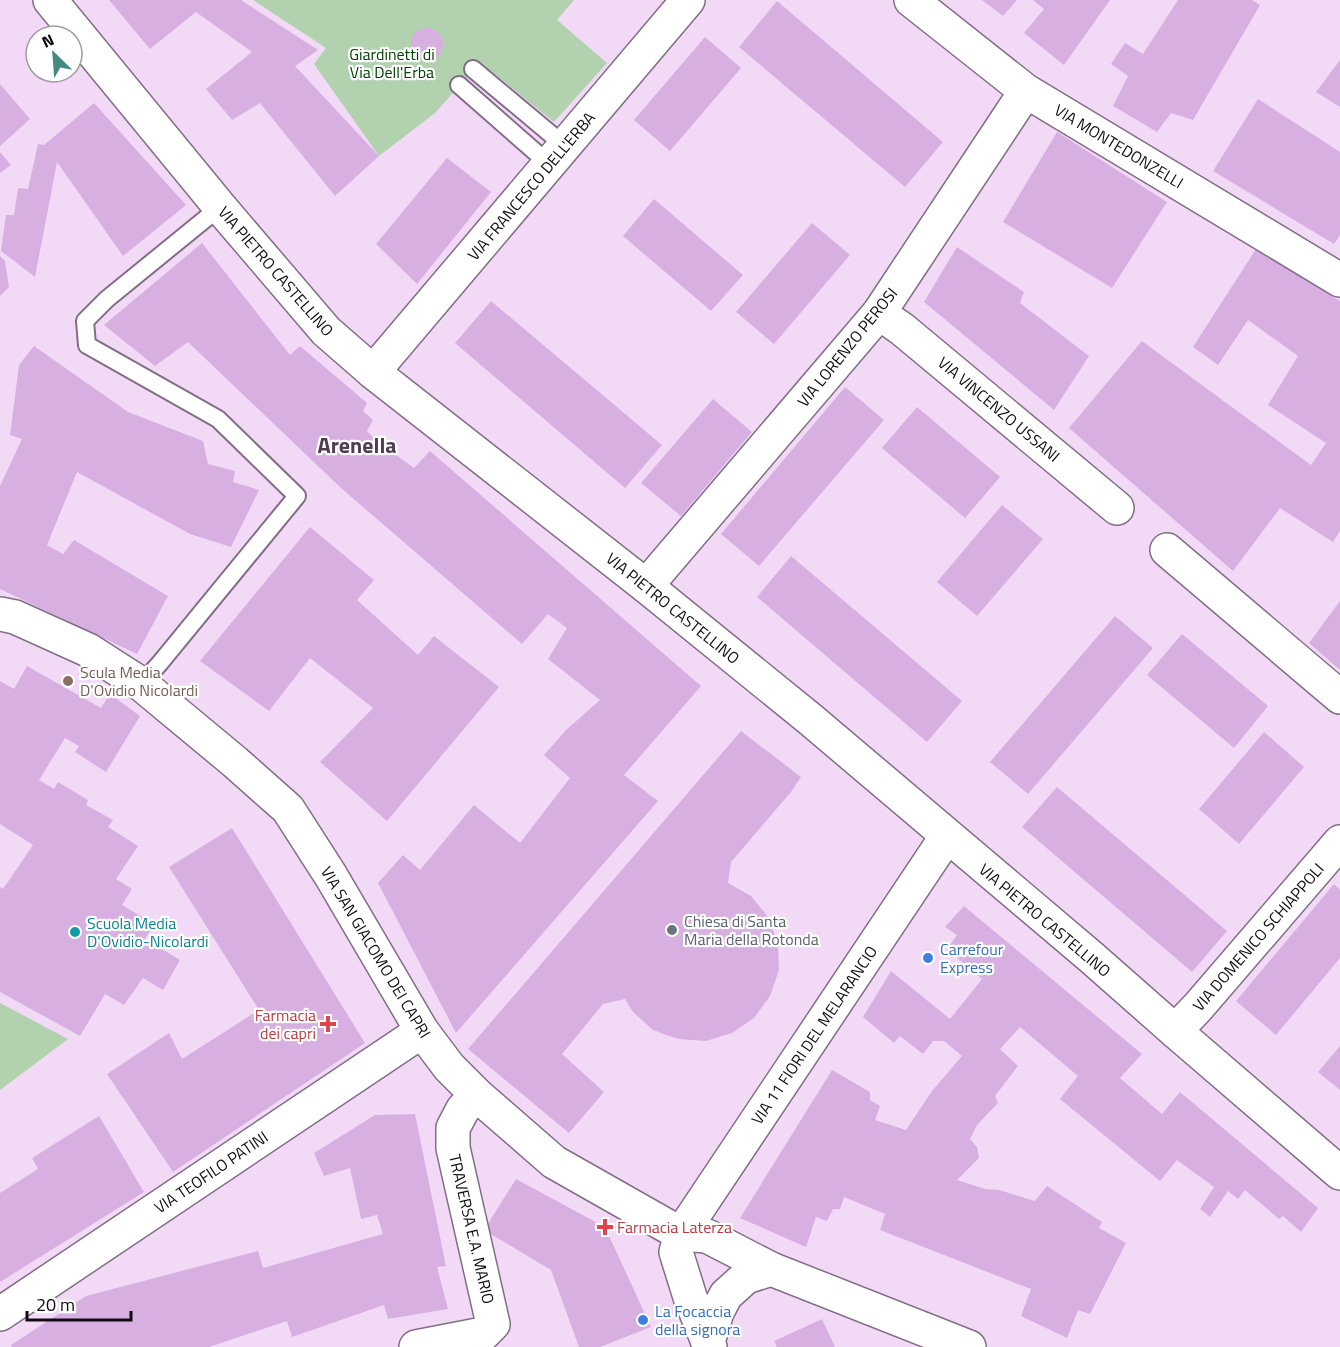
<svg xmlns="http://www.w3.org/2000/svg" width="1340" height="1347" font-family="'Titillium Web',sans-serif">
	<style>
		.green { fill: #b2d1af }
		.building { fill: #d8afe1 }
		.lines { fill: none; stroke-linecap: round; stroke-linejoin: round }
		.service-casing { stroke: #826d86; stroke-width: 20 }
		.minor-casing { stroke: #826d86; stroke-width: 36 }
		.tertiary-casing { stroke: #826d86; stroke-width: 36 }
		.secondary-casing { stroke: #826d86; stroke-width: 36 }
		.service { stroke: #fff; stroke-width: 16 }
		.minor { stroke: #fff; stroke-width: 33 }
		.tertiary { stroke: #fff; stroke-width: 33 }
		.secondary { stroke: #fff; stroke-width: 33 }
		.education-dot { fill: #8d6e63; stroke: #fff; stroke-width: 2 }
		.worship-dot { fill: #6b7280; stroke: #fff; stroke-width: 2 }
		.culture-dot { fill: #0f9aa8; stroke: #fff; stroke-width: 2 }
		.shop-dot { fill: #3f7fe0; stroke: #fff; stroke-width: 2 }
		.health-dot { fill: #e0444e; stroke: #fff; stroke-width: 2 }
		.labels { text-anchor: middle; stroke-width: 4.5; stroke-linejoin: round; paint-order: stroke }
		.park-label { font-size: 16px; fill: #004200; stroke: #fff }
		.street-label { font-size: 16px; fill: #120a13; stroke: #fff }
		.education-label { font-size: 16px; fill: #785e54; stroke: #fff; text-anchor: start }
		.worship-label { font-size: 16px; fill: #5b616d; stroke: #fff; text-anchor: start }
		.culture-label { font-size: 16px; fill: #0d838f; stroke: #fff; text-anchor: start }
		.shop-label { font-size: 16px; fill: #366cbe; stroke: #fff; text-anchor: start }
		.health-label { font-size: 16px; fill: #be3a42; stroke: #fff; text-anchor: end }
		.district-label { font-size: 22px; font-weight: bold; fill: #503d54; stroke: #fff }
	</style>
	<rect width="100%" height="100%" fill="#f2daf7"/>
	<g class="green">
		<path d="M253 0H574L557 20 607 63 554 122 480 62 435 113 379 156 314 64 326 48Z"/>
		<path d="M0 1003 68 1039 0 1090Z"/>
	</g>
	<g class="building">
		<path d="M109 0H241L318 50 295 66 379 156 335 196 260 103 232 120 206 89 252 52 196 12 150 49Z"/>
		<path d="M982 0H1017L1003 16Z"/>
		<path d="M1033 0H1110L1064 65 1024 33 1044 9Z"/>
		<path d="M1178 0H1252L1260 5 1193 120 1171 113 1157 132 1113 106 1128 76 1111 64 1125 43 1143 54Z"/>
		<path d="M777 1 943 142 905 187 739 47Z"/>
		<circle cx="427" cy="44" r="16"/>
		<path d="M705 37 741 68 670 151 634 120Z"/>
		<path d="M1340 60V107L1316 92Z"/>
		<path d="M0 84 30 119 0 146Z"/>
		<path d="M1258 99 1340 152V235L1334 244 1213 171Z"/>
		<path d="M94 103 186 205 123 256 57 162 35 277 1 251 6 215H14L18 188 28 189 38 144 44 145Z"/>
		<path d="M1057 132 1167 202 1112 288 1003 222Z"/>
		<path d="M0 152 11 165 0 173Z"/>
		<path d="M447 158 491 192 417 284 376 244Z"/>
		<path d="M654 199 743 275 711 311 623 236Z"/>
		<path d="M812 223 850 255 774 344 736 312Z"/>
		<path d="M202 243 290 355 300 346 367 403 363 411 373 420 367 431 377 441 414 468 430 451 701 686 624 775 658 801 456 1033 378 883 403 855 420 870 474 805 520 843 570 778 544 755 565 731 600 700 548 659 567 628 548 614 522 644 341 488 188 342 155 366 104 325Z"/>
		<path d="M957 247 1024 292 1020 303 1089 356 1054 410 924 302Z"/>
		<path d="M1256 249 1340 301V531L1333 542 1280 508 1233 571 1069 428 1142 341 1311 465 1326 443 1268 405 1298 356 1248 320 1218 365 1193 347Z"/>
		<path d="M0 256 5 261 9 287 0 296Z"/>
		<path d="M491 301 662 445 625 488 455 343Z"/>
		<path d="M34 346 128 412 203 441 208 464 235 471 233 482 259 490 231 547 190 534 77 472 47 545 63 554 74 540 168 596 137 654 0 589V486L22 439 10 435 19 365Z"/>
		<path d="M845 387 884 420 759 566 721 534Z"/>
		<path d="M713 399 752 432 681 516 641 483Z"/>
		<path d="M917 407 1000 477 965 518 882 448Z"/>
		<path d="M1002 505 1043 539 977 616 937 582Z"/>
		<path d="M310 527 374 580 357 600 418 655 434 636 499 687 387 821 320 762 373 708 310 658 269 711 200 661Z"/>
		<path d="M791 556 962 701 927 742 757 597Z"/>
		<path d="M1340 601V670L1309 643Z"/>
		<path d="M1115 616 1153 648 1028 794 990 762Z"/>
		<path d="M1182 634 1268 706 1234 748 1147 675Z"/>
		<path d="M27 666 101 708 110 694 140 716 106 772 75 752 79 746 65 738 39 780 54 789 58 782 88 800 86 805 113 820 108 827 138 846 116 879 132 889 122 905 154 924 145 939 180 960 163 990 143 978 124 1005 105 994 80 1036 0 992V887L3 889 33 845 0 824V681L14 689Z"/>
		<path d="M741 731 801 777 791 792 731 862 728 883 751 896 768 917 778 943 779 970 770 996 754 1018 732 1033 706 1041 678 1039 653 1030 633 1012 625 999 603 1004 562 1054 604 1092 569 1133 468 1049Z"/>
		<path d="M1264 732 1304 767 1239 844 1199 809Z"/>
		<path d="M1057 787 1227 931 1192 972 1022 827Z"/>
		<path d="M232 828 365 1043 173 1172 107 1074 169 1033 182 1059 259 1010 169 867Z"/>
		<path d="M1334 884 1340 890V958L1276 1035 1236 1001Z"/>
		<path d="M964 906 1142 1054 1120 1078 1162 1114 1180 1092 1318 1208 1301 1232 1283 1216 1279 1219 1245 1190 1238 1199 1228 1191 1210 1217 1200 1209 1214 1187 1177 1160 1160 1181 1060 1099 1078 1076 1020 1027 1000 1049 1018 1066 995 1096 998 1103 977 1125 970 1139 977 1147 979 1158 957 1180 985 1189 999 1190 1035 1201 1047 1186 1102 1222 1099 1228 1126 1243 1090 1314 1078 1310 1067 1338 1021 1316 1031 1289 880 1230 885 1214 844 1197 840 1209H833L827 1221 816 1217 806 1247 740 1218 832 1070 870 1092V1100L880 1106 875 1120 906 1130 932 1091 962 1056 944 1041H933L923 1054 900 1036 894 1043 863 1017 891 971 950 1019 982 979 947 949 957 935 945 927Z"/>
		<path d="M1340 1046V1090L1318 1072Z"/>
		<path d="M415 1114 446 1266 437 1267 448 1309 388 1319 384 1305 292 1337 287 1321 209 1347H12L11 1345 86 1296 258 1251 263 1268 383 1234 377 1215 361 1219 350 1168 324 1176 314 1153 375 1115Z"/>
		<path d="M99 1116 144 1192 0 1282V1193L38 1169 32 1158Z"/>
		<path d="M516 1179 605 1227 651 1327 600 1347H579L551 1270 484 1230Z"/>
		<path d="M822 1319 835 1347H777L774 1341Z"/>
	</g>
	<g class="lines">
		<defs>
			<g id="service">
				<path d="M473 69 565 146"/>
				<path d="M459 85 549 164"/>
				<path d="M141 684 160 663 297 496 218 419 87 345 85 321 107 299 220 207"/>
			</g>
			<g id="minor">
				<path d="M911 0 1026 91 1340 280"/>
				<path d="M879 313 902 329 1117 508"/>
				<path d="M373 372 688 0"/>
				<path d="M1167 550 1340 697"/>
				<path d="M646 586 879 313 1026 91"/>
				<path d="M0 614 15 617 88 650 141 684 235 762 288 809 331 876 422 1031 449 1067 477 1095 554 1162 681 1234 707 1236 771 1269"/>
				<path d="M1175 1031 1198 1007 1340 842"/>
				<path d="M0 1314 422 1031"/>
				<path d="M708 1342 690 1297 676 1252 681 1234 947 836"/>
				<path d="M416 1347 483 1334 493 1324 453 1148V1128L463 1109 477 1095"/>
			</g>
			<path id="tertiary" d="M50 0 220 207 326 331 373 372 646 586 810 719 1091 957 1175 1031 1340 1173"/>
			<path id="secondary" d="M710 1347 708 1342 717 1312 726 1295 746 1277 771 1269 969 1347"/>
		</defs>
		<use href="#service" class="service-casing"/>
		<use href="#minor" class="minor-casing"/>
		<use href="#tertiary" class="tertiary-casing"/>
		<use href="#secondary" class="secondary-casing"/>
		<use href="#service" class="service"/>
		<use href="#minor" class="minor"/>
		<use href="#tertiary" class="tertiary"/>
		<use href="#secondary" class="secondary"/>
	</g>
	<circle class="education-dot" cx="68" cy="681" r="6"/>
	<circle class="worship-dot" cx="672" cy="930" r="6"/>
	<circle class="culture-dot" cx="75" cy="932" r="6"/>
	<g class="shop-dot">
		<circle cx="928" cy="958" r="6"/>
		<circle cx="643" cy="1320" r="6"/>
	</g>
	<g class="health-dot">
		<path d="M325 1015h6v6h6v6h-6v6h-6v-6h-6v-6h6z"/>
		<path d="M602 1218h6v6h6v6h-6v6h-6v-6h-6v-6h6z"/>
	</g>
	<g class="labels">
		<g class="park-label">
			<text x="392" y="60">Giardinetti di<tspan x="392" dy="18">Via Dell'Erba</tspan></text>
		</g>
		<g class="street-label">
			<text transform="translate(1119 146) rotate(31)" y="6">VIA MONTEDONZELLI</text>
			<text transform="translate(531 186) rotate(-50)" y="6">VIA FRANCESCO DELL'ERBA</text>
			<text transform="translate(276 271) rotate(49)" y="6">VIA PIETRO CASTELLINO</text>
			<text transform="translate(847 347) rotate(-51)" y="6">VIA LORENZO PEROSI</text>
			<text transform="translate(999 409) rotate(40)" y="6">VIA VINCENZO USSANI</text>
			<text transform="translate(673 608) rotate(39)" y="6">VIA PIETRO CASTELLINO</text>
			<text transform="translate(1045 920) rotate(40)" y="6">VIA PIETRO CASTELLINO</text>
			<text transform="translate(1258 937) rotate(-49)" y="6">VIA DOMENICO SCHIAPPOLI</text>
			<text transform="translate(376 952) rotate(59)" y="6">VIA SAN GIACOMO DEI CAPRI</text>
			<text transform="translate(814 1035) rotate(-56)" y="6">VIA 11 FIORI DEL MELARANCIO</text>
			<text transform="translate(211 1172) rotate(-34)" y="6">VIA TEOFILO PATINI</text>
			<text transform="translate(472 1229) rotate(77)" y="6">TRAVERSA E.A. MARIO</text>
		</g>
		<g class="education-label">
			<text x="80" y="678">Scula Media<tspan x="80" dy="18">D'Ovidio Nicolardi</tspan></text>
		</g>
		<g class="worship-label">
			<text x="684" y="927">Chiesa di Santa<tspan x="684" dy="18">Maria della Rotonda</tspan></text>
		</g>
		<g class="culture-label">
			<text x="87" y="929">Scuola Media<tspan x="87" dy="18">D'Ovidio-Nicolardi</tspan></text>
		</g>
		<g class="shop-label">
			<text x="940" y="955">Carrefour<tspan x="940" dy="18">Express</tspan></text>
			<text x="655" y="1317">La Focaccia<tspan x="655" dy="18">della signora</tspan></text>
		</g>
		<g class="health-label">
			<text x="316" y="1021">Farmacia<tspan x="316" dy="18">dei capri</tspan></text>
			<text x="617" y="1233" text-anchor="start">Farmacia Laterza</text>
		</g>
		<g class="district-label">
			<text x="357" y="453">Arenella</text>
		</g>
	</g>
	<g transform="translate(54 54) rotate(335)"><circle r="28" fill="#ffffff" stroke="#a09da1" stroke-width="1.5"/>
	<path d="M0-4.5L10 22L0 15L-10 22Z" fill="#448a83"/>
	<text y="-9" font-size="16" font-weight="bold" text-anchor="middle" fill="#120a13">N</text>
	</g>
	<path d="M27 1311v9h104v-9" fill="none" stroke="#120a13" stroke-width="3"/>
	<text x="36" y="1311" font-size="18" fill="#120a13" stroke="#ffffff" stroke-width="4.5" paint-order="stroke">20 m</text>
</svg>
